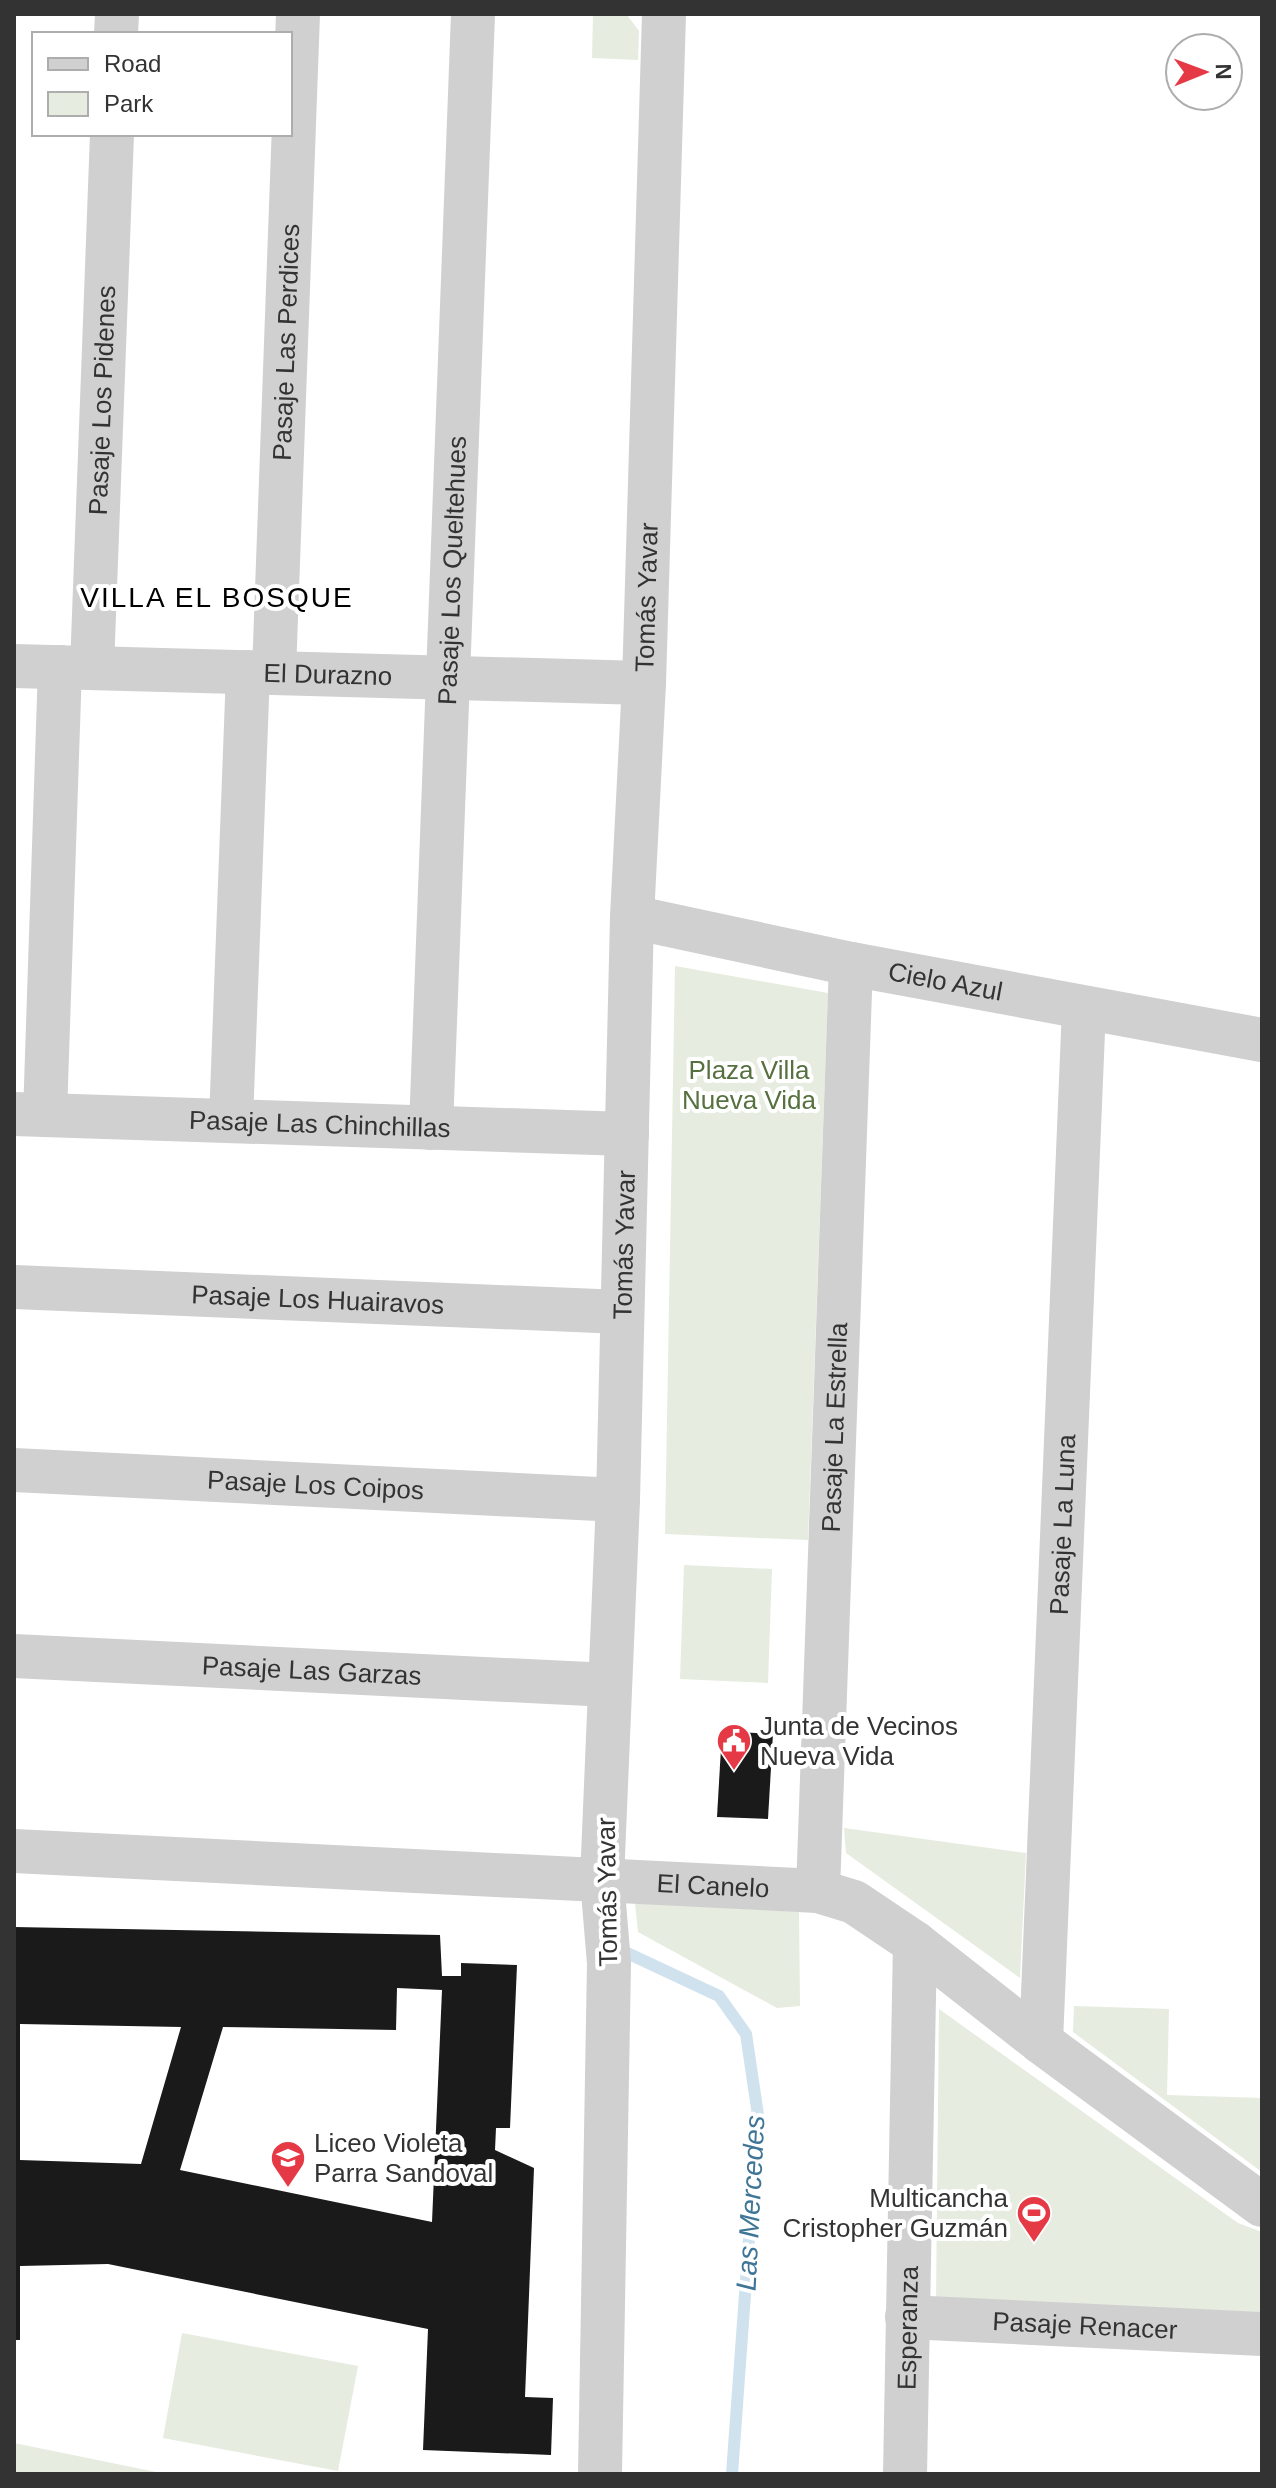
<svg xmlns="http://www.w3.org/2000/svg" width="1276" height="2488" font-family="Arial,sans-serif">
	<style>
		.green { fill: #e6ecdf }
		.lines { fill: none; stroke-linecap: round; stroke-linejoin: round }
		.stream { stroke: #cfe2ee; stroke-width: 12 }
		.building { fill: #1a1a1a; fill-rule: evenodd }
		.minor { stroke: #d0d0d0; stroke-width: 44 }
		.labels { text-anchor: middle; stroke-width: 8; stroke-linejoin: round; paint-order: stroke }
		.street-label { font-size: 26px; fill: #333; stroke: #fff }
		.park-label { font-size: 26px; fill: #56703f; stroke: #fff }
		.poi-label { font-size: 26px; fill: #333; stroke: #fff; text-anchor: start }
		.neighbourhood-label { font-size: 28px; letter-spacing: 2px; fill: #000; stroke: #fff }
		.water-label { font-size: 28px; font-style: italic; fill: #3f7597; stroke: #fff }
	</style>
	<rect width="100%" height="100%" fill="#fff"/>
	<g class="green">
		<path d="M593 14 627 15 639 31 638 60 592 58Z"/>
		<path d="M675 966 828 993 808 1540 665 1534Z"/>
		<path d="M684 1565 772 1569 768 1683 680 1679Z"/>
		<path d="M844 1828 1026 1853 1020 1978 846 1853Z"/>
		<path d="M635 1903 799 1912 800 2006 777 2008 638 1932Z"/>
		<path d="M1074 2006 1169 2009 1167 2095 1262 2098V2172L1073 2032Z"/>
		<path d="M939 2009 1238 2223 1262 2232V2312L936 2301Z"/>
		<path d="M182 2333 358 2366 338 2471 163 2438Z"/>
		<path d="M14 2443 166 2474H14Z"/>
	</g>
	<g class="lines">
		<path class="stream" d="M625 1952 719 1996 746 2034 758 2115 732 2474"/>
	</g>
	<g class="building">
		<path d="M722 1731 773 1734 768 1819 717 1817Z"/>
		<path d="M14 1927 440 1935 442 1976H461V1963L517 1965 510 2128H496L495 2150 534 2168 525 2397 553 2398 551 2455 423 2450 428 2329 108 2264 20 2266V2340H14ZM397 1988 442 1990 432 2222 180 2170 223 2027 396 2030ZM20 2024 181 2027 141 2164 20 2160Z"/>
	</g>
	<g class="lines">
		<g class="minor">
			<path d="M116 34 117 14"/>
			<path id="s1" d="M14 666 644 683"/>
			<path id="s2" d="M92 668 112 134"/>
			<path id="s3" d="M274 672 298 14"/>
			<path id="s4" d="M632 917 851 964 1262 1040"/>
			<path id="s5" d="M14 1114 627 1134"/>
			<path d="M45 1115 60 667"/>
			<path d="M231 1121 248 672"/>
			<path id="s6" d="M431 1128 473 14"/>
			<path id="s7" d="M14 1287 622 1312"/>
			<path id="s8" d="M14 1470 618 1500"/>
			<path id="s9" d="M14 1656 609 1685"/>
			<path id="s10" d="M14 1851 818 1891 854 1902 915 1943 1041 2042 1262 2205"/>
			<path id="s11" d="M818 1891 851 964"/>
			<path id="s12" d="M1041 2042 1084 1008"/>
			<path id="s13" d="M907 2317 1262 2334"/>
			<path id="s14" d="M600 2474 609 1963 602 1880 618 1500 632 917 644 683 664 14"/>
			<path id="s15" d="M905 2474 915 1943"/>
		</g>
	</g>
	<defs>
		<symbol id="civic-pin" viewBox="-11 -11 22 30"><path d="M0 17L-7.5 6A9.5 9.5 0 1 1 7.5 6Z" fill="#e63946" stroke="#fff"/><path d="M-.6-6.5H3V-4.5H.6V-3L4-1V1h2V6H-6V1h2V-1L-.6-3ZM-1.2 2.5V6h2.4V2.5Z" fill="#fff"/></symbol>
		<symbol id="school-pin" viewBox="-11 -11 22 30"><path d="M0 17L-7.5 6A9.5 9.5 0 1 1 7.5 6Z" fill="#e63946" stroke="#fff"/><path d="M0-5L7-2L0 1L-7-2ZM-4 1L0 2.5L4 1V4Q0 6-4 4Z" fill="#fff"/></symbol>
		<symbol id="stadium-pin" viewBox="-11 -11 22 30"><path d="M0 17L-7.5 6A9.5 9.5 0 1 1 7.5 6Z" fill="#e63946" stroke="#fff"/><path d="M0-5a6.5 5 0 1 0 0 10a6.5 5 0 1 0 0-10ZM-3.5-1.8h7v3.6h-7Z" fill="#fff"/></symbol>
	</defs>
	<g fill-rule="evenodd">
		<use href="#civic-pin" x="714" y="1721" width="40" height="54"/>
		<use href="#school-pin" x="268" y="2138" width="40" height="54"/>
		<use href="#stadium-pin" x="1014" y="2193" width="40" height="54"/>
	</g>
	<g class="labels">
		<g class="street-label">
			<text dy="9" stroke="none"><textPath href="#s3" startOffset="330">Pasaje Las Perdices</textPath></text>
			<text dy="9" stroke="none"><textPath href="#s2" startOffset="268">Pasaje Los Pidenes</textPath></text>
			<text dy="9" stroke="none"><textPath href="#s6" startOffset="558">Pasaje Los Queltehues</textPath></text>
			<text dy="9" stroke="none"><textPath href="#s14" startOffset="1878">Tomás Yavar</textPath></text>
			<text dy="9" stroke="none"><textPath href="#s1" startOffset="314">El Durazno</textPath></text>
			<text dy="9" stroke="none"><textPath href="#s4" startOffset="320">Cielo Azul</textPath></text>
			<text dy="9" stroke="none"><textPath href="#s5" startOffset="306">Pasaje Las Chinchillas</textPath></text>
			<text dy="9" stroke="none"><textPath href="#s14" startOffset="1230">Tomás Yavar</textPath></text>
			<text dy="9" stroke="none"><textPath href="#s7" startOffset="304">Pasaje Los Huairavos</textPath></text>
			<text dy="9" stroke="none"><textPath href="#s11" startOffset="464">Pasaje La Estrella</textPath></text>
			<text dy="9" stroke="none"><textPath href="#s8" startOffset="302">Pasaje Los Coipos</textPath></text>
			<text dy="9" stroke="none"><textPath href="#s12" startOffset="518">Pasaje La Luna</textPath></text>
			<text dy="9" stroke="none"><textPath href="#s9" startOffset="298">Pasaje Las Garzas</textPath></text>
			<text dy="9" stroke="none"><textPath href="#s10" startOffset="700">El Canelo</textPath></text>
			<text transform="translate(607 1892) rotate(-91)" y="9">Tomás Yavar</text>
			<text dy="9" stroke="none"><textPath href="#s13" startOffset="178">Pasaje Renacer</textPath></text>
			<text dy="9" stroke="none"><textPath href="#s15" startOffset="146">Esperanza</textPath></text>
		</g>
		<g class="park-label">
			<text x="749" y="1079">Plaza Villa<tspan x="749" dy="30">Nueva Vida</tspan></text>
		</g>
		<g class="poi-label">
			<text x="760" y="1735">Junta de Vecinos<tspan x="760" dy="30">Nueva Vida</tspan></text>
			<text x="314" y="2152">Liceo Violeta<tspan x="314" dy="30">Parra Sandoval</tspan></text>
			<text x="1008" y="2207" text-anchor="end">Multicancha<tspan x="1008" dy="30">Cristopher Guzmán</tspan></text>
		</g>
		<g class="neighbourhood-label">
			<text x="217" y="607">VILLA EL BOSQUE</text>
		</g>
		<g class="water-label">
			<text transform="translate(750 2203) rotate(-87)" y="10">Las Mercedes</text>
		</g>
	</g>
	<rect width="1276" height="2488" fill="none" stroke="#333333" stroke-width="32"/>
	<rect x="32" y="32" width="260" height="104" fill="#ffffff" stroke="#adadad" stroke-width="2"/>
	<rect x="48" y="58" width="40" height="12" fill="#d0d0d0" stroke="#adadad" stroke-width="2"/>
	<text x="104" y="72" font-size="24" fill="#333333">Road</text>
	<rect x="48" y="92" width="40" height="24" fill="#e6ecdf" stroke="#adadad" stroke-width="2"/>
	<text x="104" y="112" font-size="24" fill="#333333">Park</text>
	<g transform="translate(1204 72) rotate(89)"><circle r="38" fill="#ffffff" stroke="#adadad" stroke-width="2"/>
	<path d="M0-6L14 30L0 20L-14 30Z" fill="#e63946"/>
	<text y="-12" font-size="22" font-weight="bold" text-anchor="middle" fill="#333333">N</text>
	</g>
</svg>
